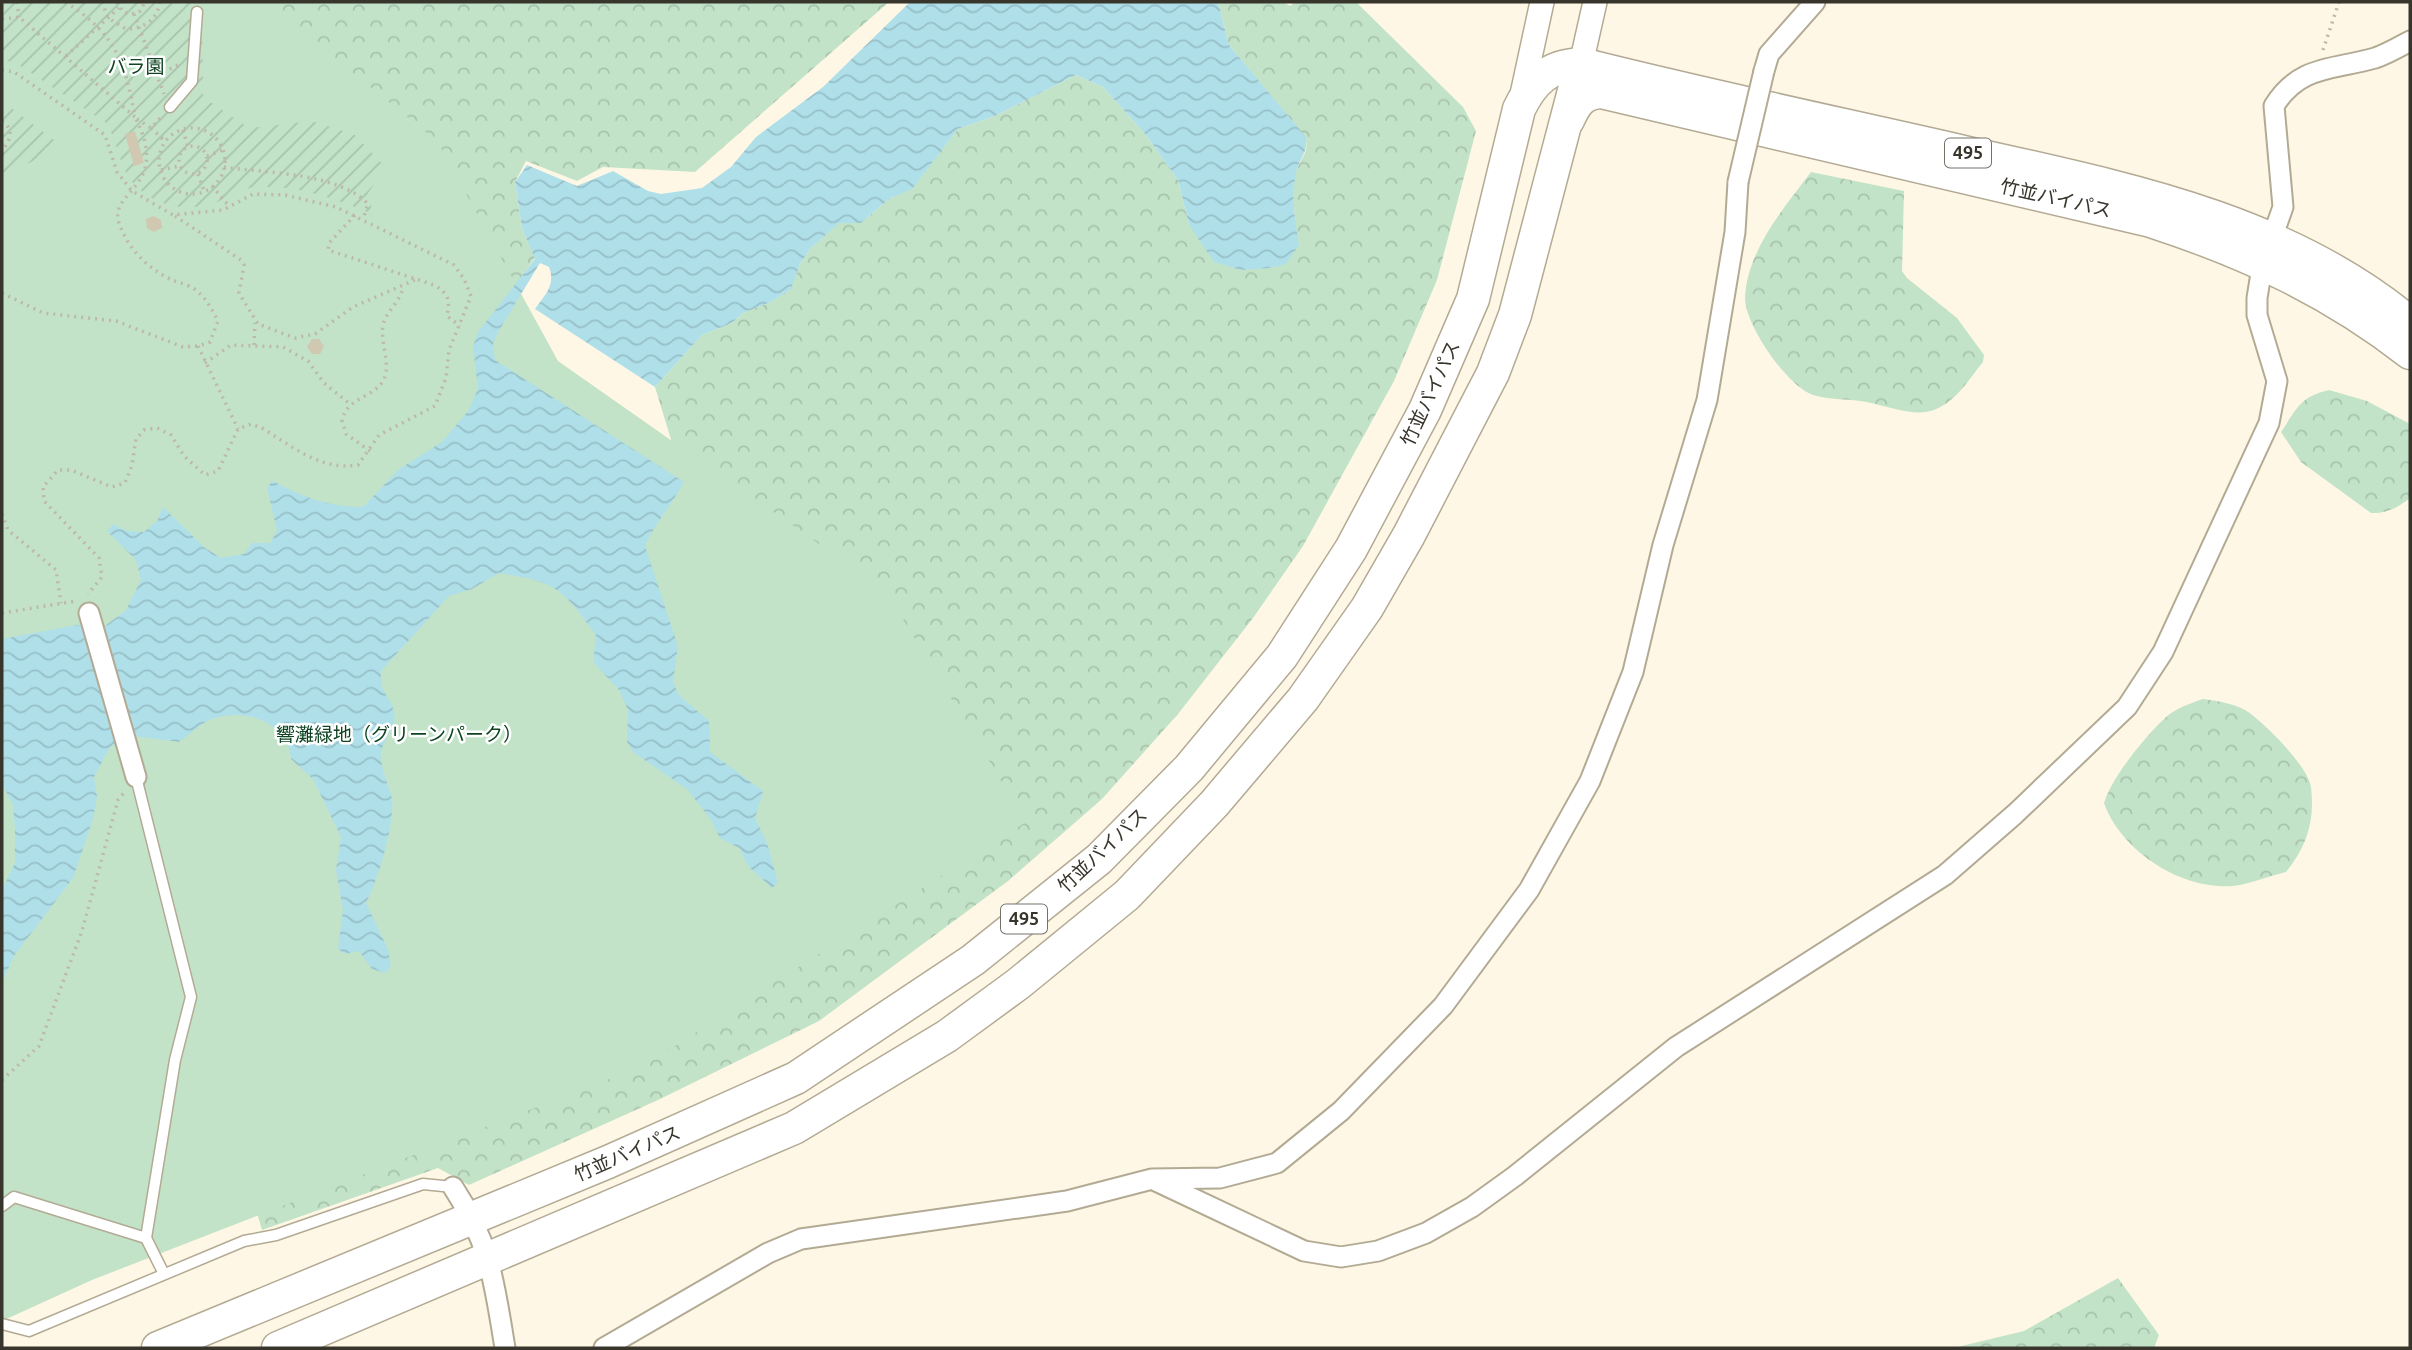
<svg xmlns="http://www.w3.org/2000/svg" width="2412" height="1350" font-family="Ubuntu,'Noto Sans JP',sans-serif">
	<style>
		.forest { fill: url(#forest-crowns) }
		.park { fill: #c2e3c8 }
		.garden { fill: url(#garden-furrows) }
		.water { fill: url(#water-waves) }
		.building { fill: #d1c8b1 }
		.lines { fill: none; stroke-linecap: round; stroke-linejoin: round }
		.service-casing { stroke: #b3aa94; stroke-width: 13 }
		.minor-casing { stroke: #b3aa94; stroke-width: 23 }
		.tertiary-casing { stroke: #b3aa94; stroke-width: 26 }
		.trunk-casing { stroke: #b3aa94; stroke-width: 35 }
		.path { stroke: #beb8a9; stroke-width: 3.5; stroke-dasharray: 2 5; stroke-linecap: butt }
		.service { stroke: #fff; stroke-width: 10 }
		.minor { stroke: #fff; stroke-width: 19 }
		.tertiary { stroke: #fff; stroke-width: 23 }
		.trunk { stroke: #fff; stroke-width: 32 }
		.minor-bridge-casing { stroke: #b3aa94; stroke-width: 23; stroke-linecap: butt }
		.minor-bridge { stroke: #fff; stroke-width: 19 }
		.labels { text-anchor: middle; stroke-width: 5; stroke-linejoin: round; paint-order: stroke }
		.shield { fill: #fff; stroke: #74726b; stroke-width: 2 }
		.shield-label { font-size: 18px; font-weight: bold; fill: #38352c }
		.park-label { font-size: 19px; fill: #0e4421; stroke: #fff }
		.street-label { font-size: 19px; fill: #38352c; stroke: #fff }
	</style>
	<defs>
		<pattern id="forest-crowns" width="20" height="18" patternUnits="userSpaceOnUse" patternTransform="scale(1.75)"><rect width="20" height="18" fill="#c2e3c8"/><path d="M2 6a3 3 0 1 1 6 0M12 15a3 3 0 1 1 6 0" fill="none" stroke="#a7c3ac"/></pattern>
		<pattern id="garden-furrows" width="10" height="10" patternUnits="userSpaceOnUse" patternTransform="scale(1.75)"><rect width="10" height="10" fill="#c2e3c8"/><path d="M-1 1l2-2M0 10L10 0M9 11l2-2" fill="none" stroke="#a7c3ac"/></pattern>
		<pattern id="water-waves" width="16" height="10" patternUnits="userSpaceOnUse" patternTransform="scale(1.75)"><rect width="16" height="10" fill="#afdfe9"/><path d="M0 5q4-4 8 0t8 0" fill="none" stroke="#97c0c8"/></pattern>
	</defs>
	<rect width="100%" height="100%" fill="#fff7e5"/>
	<g class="forest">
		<path d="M198 2H889L695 172 603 167 577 181 526 161 515 182 522 228 535 258 499 309Z"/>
		<path d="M1218 2H1283L1290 6 1295 2H1356L1463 107 1476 131 1437 280 1394 381 1303 546 1253 618 1178 714 1102 799 1008 881 819 1021 658 1100 469 1185 438 1168 262 1230 243 1165 2 983 684 482 655 387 702 335 732 323 743 313 771 302 790 289 800 264 811 248 839 222 861 223 889 199 912 188 958 129 995 116 1076 75 1103 87 1145 134 1178 180 1189 225 1295 219C1294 203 1291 184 1297 169 1303 156 1308 152 1306 138L1229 45Z"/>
		<path d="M1811 172 1904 191 1902 271 1907 278 1957 318 1984 355 1983 362C1969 379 1956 402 1934 410 1916 417 1889 407 1871 403 1852 398 1831 401 1813 395 1787 386 1745 325 1745 298 1747 250 1784 208 1811 172Z"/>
		<path d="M2329 390 2367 401 2410 424V498C2399 507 2386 514 2371 513L2301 462 2281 432C2297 409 2299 397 2329 390Z"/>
		<path d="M2203 699C2218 701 2231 703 2245 710 2262 720 2308 766 2311 787 2315 821 2307 846 2286 872 2269 876 2250 884 2233 886 2181 890 2121 851 2104 803 2112 777 2144 738 2164 719 2175 708 2189 704 2203 699Z"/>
		<path d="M2118 1278 2159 1335 2154 1348H1953L2024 1331Z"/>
	</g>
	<path class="park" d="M2 2H265L437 141 558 361 886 591 1026 822 645 1065 92 1280 2 1321Z"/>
	<g class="garden">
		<path d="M2 2H198L202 10 203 97 249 128 312 121 355 135 386 168 368 193 372 202 370 213C332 198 298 185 257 187 245 187 233 196 222 200 191 213 158 209 134 184 118 167 119 141 105 122L13 61 2 62Z"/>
		<path d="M2 101 54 140 39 158 9 173 2 183Z"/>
	</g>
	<path class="water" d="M910 2H1218L1229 45 1306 137C1308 153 1299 159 1296 173 1291 197 1295 221 1299 245L1286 264 1270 268 1241 270 1214 262 1189 225 1178 180 1145 134 1103 87 1076 75 995 116 958 129 912 189 889 199 861 223H839L811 248 800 264 791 289 771 302 743 313 732 323 702 335 655 387 535 309C545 295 556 285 549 267L540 263 498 332 493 344 495 360 684 482C672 504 655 523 645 546L678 646 673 682 679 695 709 721 710 752 763 791 755 818 767 843 778 883 772 888 748 866 739 848 720 838 711 820 688 790 633 752 627 742 628 710 619 690 593 662 596 635C562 588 557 582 499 573L472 589 449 596 381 671C379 693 389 693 394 711 398 725 384 738 381 752 379 765 389 785 392 799 395 823 378 881 366 903L388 949 391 966 385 973 372 969 359 951 345 954 338 949 343 910 336 870 341 837 313 779 291 759C288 722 243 706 210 720 199 724 189 736 179 742L133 736 110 747 94 777 97 797 93 819 73 878 14 956 2 983V890L15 863V831L13 805 2 784V639L77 625 105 626 126 610 141 580 136 560 107 531 113 524 127 531 144 532 157 521 163 507 205 548 221 558 244 554 252 543H270L277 531 267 487 273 481C302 497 329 507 363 507L398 470 442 442 468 411 478 389 473 347 478 332 535 259 522 228 515 182 527 165 577 186 613 171 648 191 661 194 702 188 731 167 756 137 823 87Z"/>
	<g class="building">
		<path d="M135 131 144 163 134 166 125 134Z"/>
		<path d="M154 216 161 220 162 228 154 232 147 228 146 219Z"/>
		<path d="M312 339H319L324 346 320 354H312L307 347Z"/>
	</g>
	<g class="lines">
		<defs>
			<g id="service">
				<path d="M170 107 192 81 197 12"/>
				<path d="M136 777 191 997 175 1060 146 1238"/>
				<path d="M2 1206 14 1197 146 1238 164 1274"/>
				<path d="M2 1324 29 1331 244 1241 276 1235 423 1184 453 1187"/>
			</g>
			<g id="minor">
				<path d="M1764 71 1769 54 1815 2"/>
				<path d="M2272 238 2283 207 2274 106C2299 65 2333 70 2375 58 2387 54 2399 47 2410 41"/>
				<path d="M89 613 136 777"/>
				<path d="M1156 1181 1304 1251 1341 1257 1378 1251 1426 1233 1472 1207 1515 1176 1676 1047 1945 875 2015 814 2127 707 2163 652 2269 423 2277 381 2257 315V298L2263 261"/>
				<path d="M453 1187C491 1245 494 1282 505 1348"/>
				<path d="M604 1348 768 1253 801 1239 1067 1201 1152 1179 1220 1178 1277 1163 1341 1111 1443 1006 1529 890 1590 781 1633 672 1663 545 1707 400 1735 232 1738 182"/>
			</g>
			<g id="tertiary">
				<path d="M1581 64 1595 2"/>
				<path d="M1521 99 1542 2"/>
			</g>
			<g id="trunk">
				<path d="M1568 120C1575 104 1582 93 1601 92L2151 221C2246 252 2331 291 2410 353"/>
				<path d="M158 1348 608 1162 796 1078 973 960 1099 859 1189 768 1282 656 1351 549 1425 410 1473 299 1519 109C1533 80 1549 66 1581 64 1708 96 1837 123 1964 152 2119 187 2285 218 2410 323"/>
				<path d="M278 1348 794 1128 947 1036 1018 984 1127 895 1214 804 1303 699 1367 608 1409 535 1493 373 1515 315 1581 64"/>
			</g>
		</defs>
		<use href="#service" class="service-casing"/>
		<use href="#minor" class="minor-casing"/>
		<use href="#tertiary" class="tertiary-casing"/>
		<use href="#trunk" class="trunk-casing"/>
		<g class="path">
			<path d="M17 2 19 17"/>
			<path d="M102 2 108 18 126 29C145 28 157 20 160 2"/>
			<path d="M117 2 123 12 132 14 140 11 145 2"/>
			<path d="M134 14 164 94"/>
			<path d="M2 19 19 17 135 117C125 61 115 33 65 2"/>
			<path d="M2323 50 2339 2"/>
			<path d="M66 56 119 8"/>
			<path d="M2 70 14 72 105 135 117 172 132 191 173 215 223 210 253 194 285 195 336 207 454 265 464 279 471 296 449 350 446 378 435 406 379 435 358 465C321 471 293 447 262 428L251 424 238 429 218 471 205 475 184 456 171 435 157 428 144 430 136 439 132 465 125 483 112 487 71 470H58L43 487 44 501 99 558 102 577 88 594"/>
			<path d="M157 75 178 65"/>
			<path d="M137 119 151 128 160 118"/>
			<path d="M2 121C16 131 9 140 2 152"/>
			<path d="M151 128 166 142"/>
			<circle cx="192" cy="161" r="33"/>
			<path d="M183 130 188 147"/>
			<circle cx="193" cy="160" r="14"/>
			<path d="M207 156 223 150"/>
			<path d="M224 167C266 173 339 173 368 204L363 219"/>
			<path d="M161 170 179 166"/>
			<path d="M198 174 204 191"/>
			<path d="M212 186 229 206"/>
			<path d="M355 215 329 243 328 250 434 285C449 294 450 299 447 316L460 326"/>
			<path d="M175 216 241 260 244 265 239 293 258 324 295 338 315 334 353 307 419 278"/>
			<path d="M2 293 43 313 116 321 183 347 198 346 210 342 218 321C212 310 207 299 197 291 190 285 180 283 172 280 147 268 128 249 119 223 108 190 172 188 135 117"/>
			<path d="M254 345 255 323"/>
			<path d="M198 346 238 429"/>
			<path d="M205 363 231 345 283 347 308 361 324 383 350 404"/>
			<path d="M370 451 346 434 342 420C348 396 375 398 384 379 391 364 380 342 383 325 386 311 400 303 403 287"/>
			<path d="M2 514 8 530 56 570 61 603"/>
			<path d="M2 613 76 601"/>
			<path d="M2 1080 39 1046 82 931 118 800 126 790"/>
		</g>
		<use href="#service" class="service"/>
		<use href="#minor" class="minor"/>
		<use href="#tertiary" class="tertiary"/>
		<use href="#trunk" class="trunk"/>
		<defs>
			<path id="minor-bridge" d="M1738 182 1764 71"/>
		</defs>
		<use href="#minor-bridge" class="minor-bridge-casing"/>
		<use href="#minor-bridge" class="minor-bridge"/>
	</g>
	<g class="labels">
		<g class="shield">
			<rect x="1945" y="138.5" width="46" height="29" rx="5"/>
			<rect x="1001" y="904.5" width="46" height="29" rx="5"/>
		</g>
		<g class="shield-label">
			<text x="1968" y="159">495</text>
			<text x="1024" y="925">495</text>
		</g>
		<g class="park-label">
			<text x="136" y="73">バラ園</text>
			<text x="399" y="741">響灘緑地（グリーンパーク）</text>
		</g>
		<g class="street-label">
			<text transform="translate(2056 198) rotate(13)" y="7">竹並バイパス</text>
			<text transform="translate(1430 393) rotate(-65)" y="7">竹並バイパス</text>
			<text transform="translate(1102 850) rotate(-43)" y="7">竹並バイパス</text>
			<text transform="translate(627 1153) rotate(-23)" y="7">竹並バイパス</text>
		</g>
	</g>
	<rect width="2412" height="1350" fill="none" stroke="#38352c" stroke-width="7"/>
</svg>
